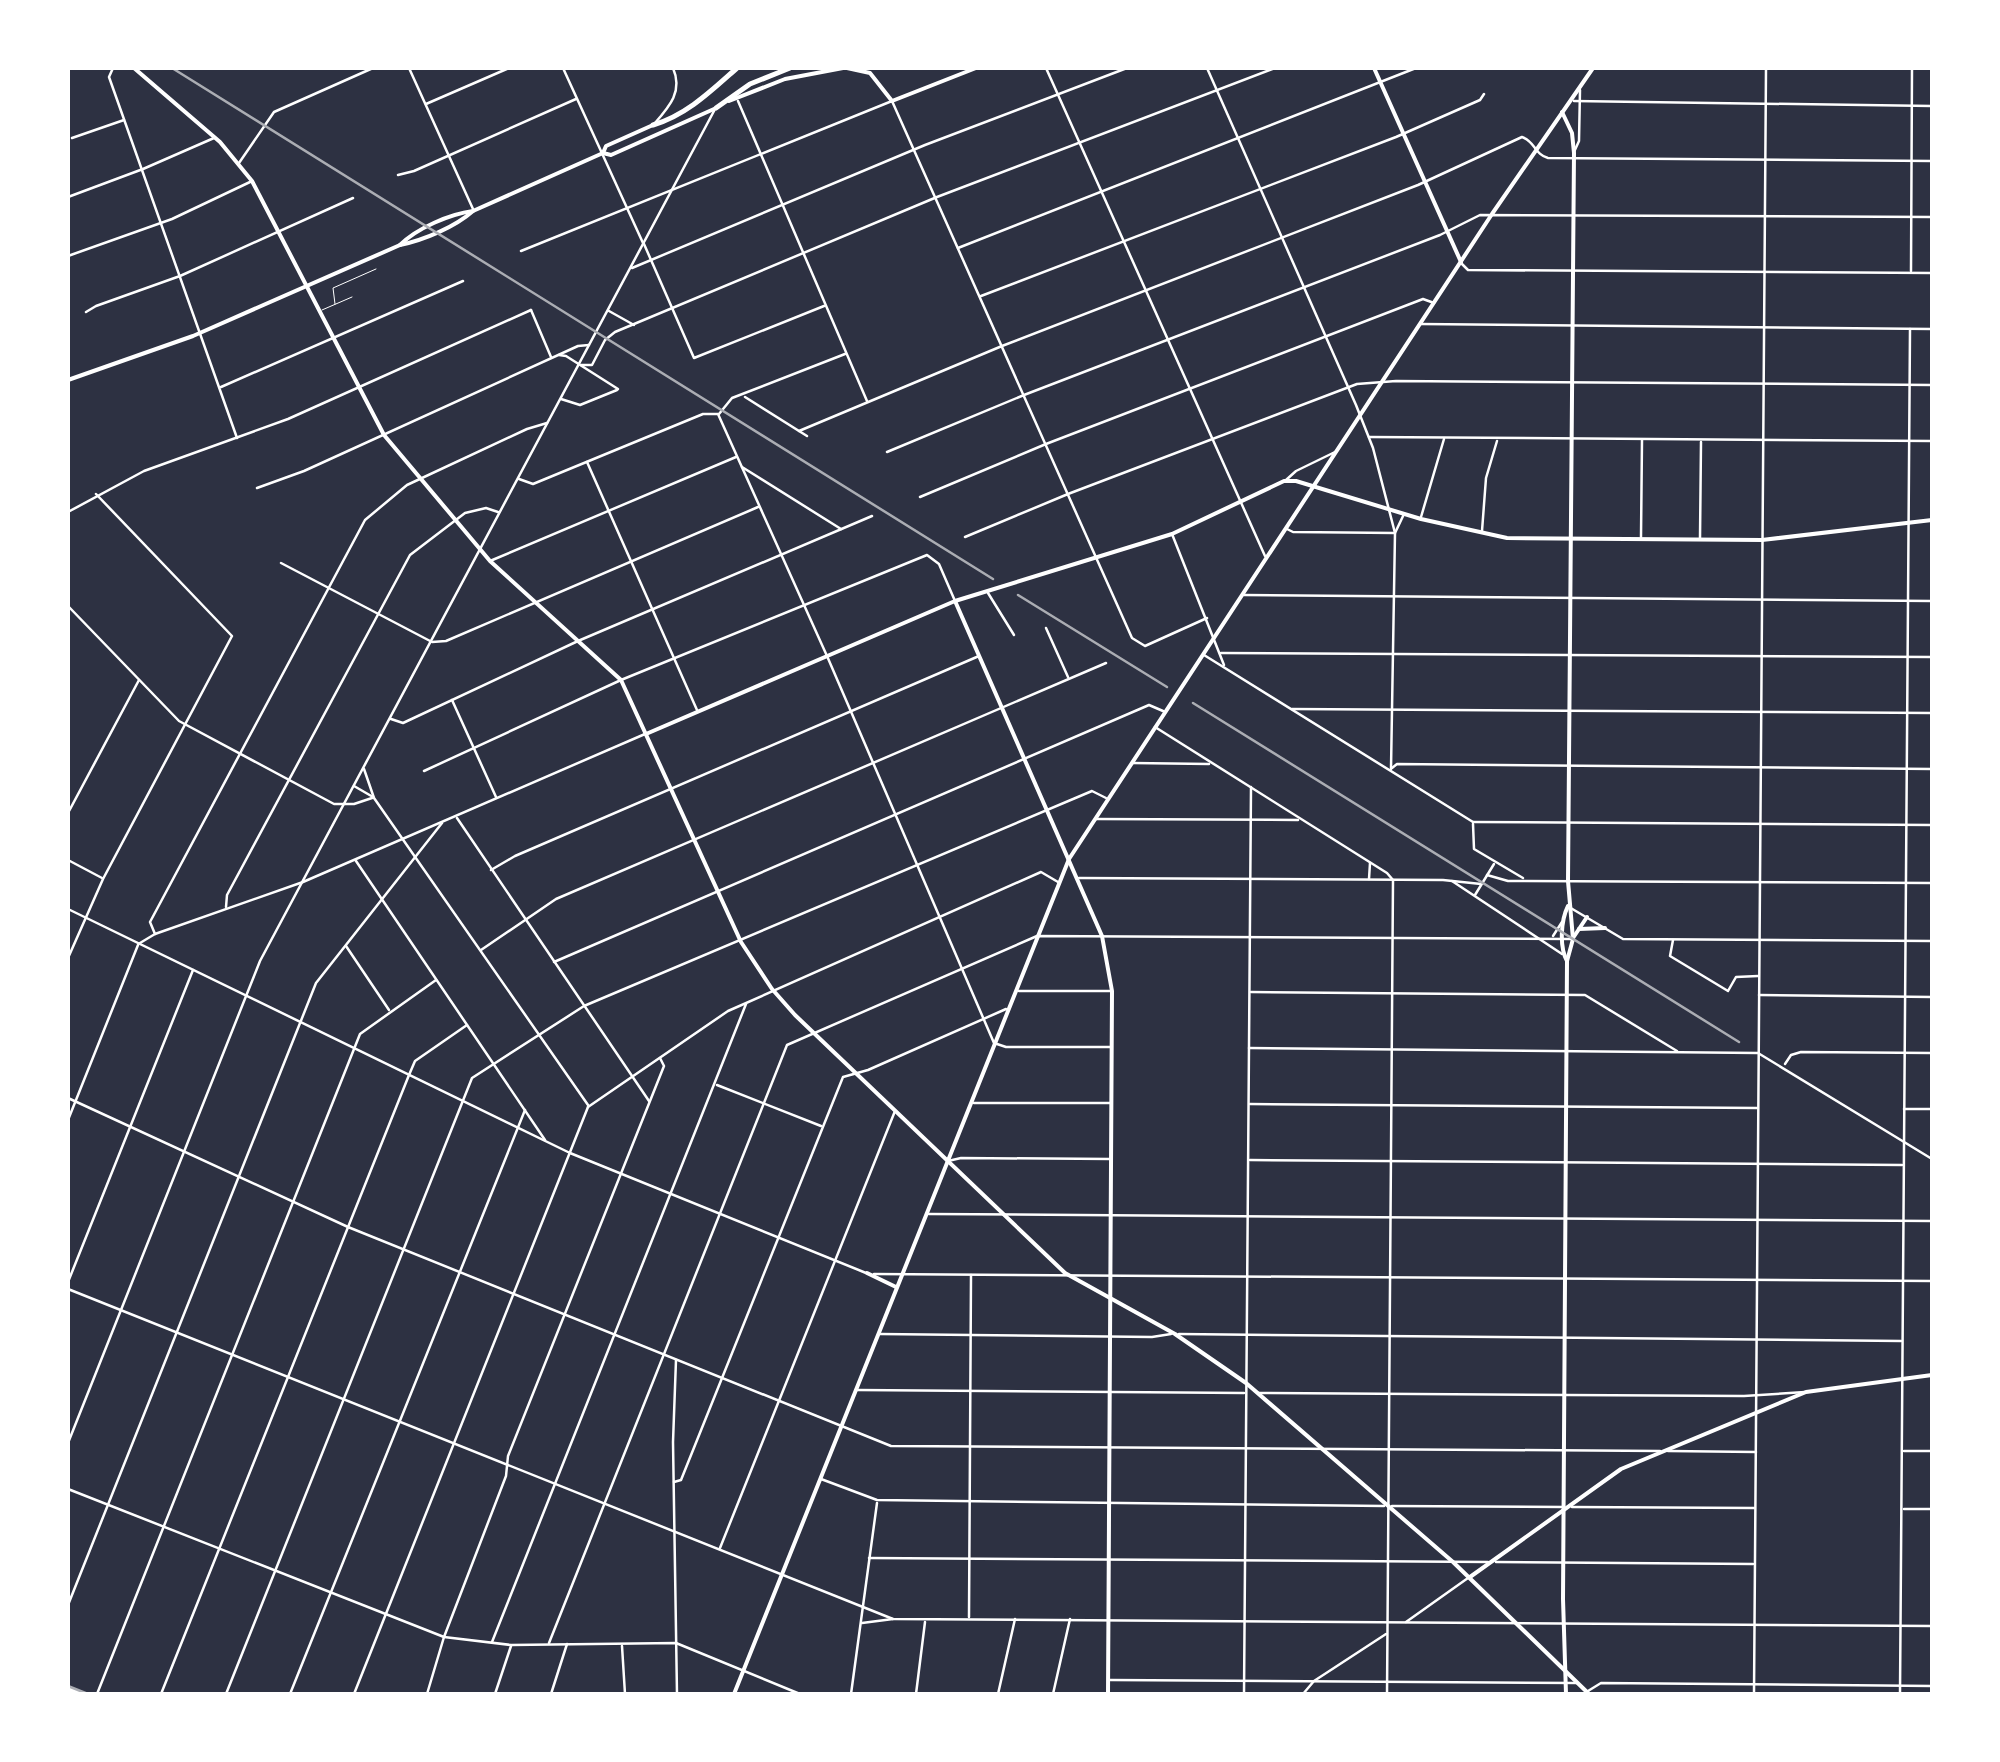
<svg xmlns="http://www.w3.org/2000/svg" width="2000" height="1762" font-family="Raleway,sans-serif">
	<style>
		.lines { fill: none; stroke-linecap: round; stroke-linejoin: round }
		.service { stroke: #fff; stroke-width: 1 }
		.minor { stroke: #fff; stroke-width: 2.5 }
		.tertiary { stroke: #fff; stroke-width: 2.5 }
		.secondary { stroke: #fff; stroke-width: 4 }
		.primary { stroke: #fff; stroke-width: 4 }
		.motorway { stroke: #fff; stroke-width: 5 }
		.rail { stroke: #abadb3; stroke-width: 2.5 }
	</style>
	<rect width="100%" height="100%" fill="#2d3142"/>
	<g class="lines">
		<g class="service">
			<path d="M335 304 333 288 376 269"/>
			<path d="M322 310 352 297"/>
		</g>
		<g class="minor">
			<path d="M113 68 109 77 237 438"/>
			<path d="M1046 68 1265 556"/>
			<path d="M1207 68 1356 405 1373 448 1395 533 1391 769"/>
			<path d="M738 101 867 401"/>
			<path d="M1574 101 1932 106"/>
			<path d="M426 104 509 68"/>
			<path d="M655 123C670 106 683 91 673 68"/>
			<path d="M72 138 124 120"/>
			<path d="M1574 152 1579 141 1580 90"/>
			<path d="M239 163 274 112 373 68"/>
			<path d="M398 175 414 171 576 99"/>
			<path d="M68 197 143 169 214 138"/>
			<path d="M644 244 694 358 824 306"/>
			<path d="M958 248 1416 68"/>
			<path d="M521 251 892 101 1132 638 1145 646 1207 618"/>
			<path d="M68 256 172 219 250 182"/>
			<path d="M1462 264 1468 270 1932 273"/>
			<path d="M1911 271 1912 68"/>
			<path d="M981 296 1396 137 1480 100 1484 94"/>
			<path d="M531 310 551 357"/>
			<path d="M609 311 634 325"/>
			<path d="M86 312 96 306 180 276 353 198"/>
			<path d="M1420 324 1932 329"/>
			<path d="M559 355 566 356 618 389"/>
			<path d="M581 365H592L605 340 615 332 937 197 1275 68"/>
			<path d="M221 387 463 281"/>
			<path d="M745 397 807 436"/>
			<path d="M561 399 580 405 617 390"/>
			<path d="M718 414 827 656 994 1043 1006 1047H1110"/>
			<path d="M719 414 732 398 845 354"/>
			<path d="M799 431 1002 346 1418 185 1522 137C1535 141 1535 155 1548 158L1932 161"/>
			<path d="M1369 437 1932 441"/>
			<path d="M887 452 1024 395 1440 235 1480 215 1932 217"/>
			<path d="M587 462 697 710"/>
			<path d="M742 467 841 529"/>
			<path d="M519 479 533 484 703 414H717"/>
			<path d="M1286 480 1296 471 1335 452"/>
			<path d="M257 488 304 471 578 346 589 345"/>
			<path d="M920 497 1046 444 1423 299 1434 303"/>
			<path d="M1421 517 1444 439"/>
			<path d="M1287 529 1293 532 1395 533 1404 514"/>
			<path d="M1482 531 1486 478 1497 441"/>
			<path d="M1172 534 1224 665"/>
			<path d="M965 537 1068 494 1357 384 1396 381 1932 385"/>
			<path d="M1641 537 1642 440"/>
			<path d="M1700 539 1701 442"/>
			<path d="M490 561 736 457"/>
			<path d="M281 563 432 642 446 641 758 507"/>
			<path d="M988 593 1014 635"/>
			<path d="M1244 595 1932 601"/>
			<path d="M68 606 179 721 334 804H354L372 798"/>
			<path d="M1046 628 1068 677"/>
			<path d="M1221 653 1932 657"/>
			<path d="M1204 655 1473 822"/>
			<path d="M452 700 496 797"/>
			<path d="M1292 709 1932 713"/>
			<path d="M391 719 403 723 578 641 872 516"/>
			<path d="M1155 727 1387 873 1393 880 1387 1694"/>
			<path d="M1132 763 1209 764"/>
			<path d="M1392 768 1397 764 1932 769"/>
			<path d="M364 769 374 798 588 1105"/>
			<path d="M424 771 621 680 927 555 939 564 955 601"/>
			<path d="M354 786 373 797"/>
			<path d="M68 813 139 680"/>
			<path d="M457 818 649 1101"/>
			<path d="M1096 819 1298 820"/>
			<path d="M1473 822 1932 825"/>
			<path d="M1473 824 1474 849 1523 878"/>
			<path d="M68 860 102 878"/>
			<path d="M356 861 545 1140"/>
			<path d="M491 870 515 856 979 656"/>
			<path d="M1487 875 1508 881 1932 883"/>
			<path d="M1079 878 1443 880 1481 884"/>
			<path d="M1369 879 1370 863"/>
			<path d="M1452 881 1562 954"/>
			<path d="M1475 895 1494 864"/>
			<path d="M226 907 227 895 410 555 465 513 486 508 498 512"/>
			<path d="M1569 907 1623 939 1932 941"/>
			<path d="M155 934 150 922 365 520 407 485 527 429 547 423"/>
			<path d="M1553 936 1562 922"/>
			<path d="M1673 940 1670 956 1728 991 1736 977 1758 976"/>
			<path d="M346 946 389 1010"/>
			<path d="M481 950 556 899 1106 663"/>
			<path d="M68 958 103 879 232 636 96 494"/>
			<path d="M554 962 1149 705 1163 711"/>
			<path d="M1019 991H1111"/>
			<path d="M1251 992 1585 995 1677 1051"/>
			<path d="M1759 995 1932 997"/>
			<path d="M1249 1048 1758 1053 1932 1159"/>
			<path d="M1785 1064 1791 1055 1801 1052 1932 1053"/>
			<path d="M717 1085 821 1126"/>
			<path d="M68 1098 348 1227 891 1446 1660 1451"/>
			<path d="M974 1103H1111"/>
			<path d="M1250 1104 1757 1108"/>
			<path d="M588 1107 728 1011 1041 872 1058 882"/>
			<path d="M1904 1109H1932"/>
			<path d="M68 1120 138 945"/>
			<path d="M1250 1160 1902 1165"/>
			<path d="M948 1161 961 1158 1110 1159"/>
			<path d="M929 1214 1932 1221"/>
			<path d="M68 1282 193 970"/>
			<path d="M880 1334 1152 1337 1171 1334"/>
			<path d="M1179 1334 1901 1341"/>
			<path d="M676 1360 673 1442 677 1694"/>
			<path d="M857 1390 1244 1393"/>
			<path d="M1258 1393 1744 1396 1805 1392"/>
			<path d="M1668 1451 1756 1452"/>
			<path d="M1904 1451H1932"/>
			<path d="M821 1479 877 1500 1384 1506"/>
			<path d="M674 1482 681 1480 843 1077 868 1070 1006 1009"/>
			<path d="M1392 1506 1564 1507"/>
			<path d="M1572 1507 1754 1508"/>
			<path d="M1904 1509H1932"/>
			<path d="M720 1548 895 1111"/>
			<path d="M869 1558 1488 1562"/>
			<path d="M1496 1562 1753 1564"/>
			<path d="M68 1605 316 983 442 823"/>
			<path d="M969 1617 971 1275"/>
			<path d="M1406 1622 1468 1578"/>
			<path d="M862 1623 893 1619"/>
			<path d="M492 1642 746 1004"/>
			<path d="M549 1643 787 1045 1037 936 1573 939"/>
			<path d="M622 1646 625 1694"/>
			<path d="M1110 1680 1577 1683"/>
			<path d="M1588 1691 1601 1683 1932 1686"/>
			<path d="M97 1694 360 1034 436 980"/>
			<path d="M161 1694 409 1075 415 1061 467 1025"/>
			<path d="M226 1694 472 1078 584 1006 1092 791 1106 798"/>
			<path d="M290 1694 525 1110"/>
			<path d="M354 1694 588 1107"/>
			<path d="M427 1694 444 1637 506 1476 508 1456 664 1066 660 1058"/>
			<path d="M495 1694 511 1646"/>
			<path d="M551 1694 567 1644"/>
			<path d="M851 1694 877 1503"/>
			<path d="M916 1694 925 1622"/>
			<path d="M998 1694 1015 1619"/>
			<path d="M1053 1694 1070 1619"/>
			<path d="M1244 1694 1251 787"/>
			<path d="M1303 1694 1314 1681 1386 1634"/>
			<path d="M1754 1694 1766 68"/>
			<path d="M1900 1694 1910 329"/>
		</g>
		<g class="tertiary">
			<path d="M409 68 473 209"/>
			<path d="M563 68 643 243"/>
			<path d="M632 268 925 145 1127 68"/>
			<path d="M68 512 144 471 288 419 531 310"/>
			<path d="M68 909 570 1153 866 1273"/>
			<path d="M140 943 155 934 303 882 645 734"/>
			<path d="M874 1274 1932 1281"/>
			<path d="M68 1289 893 1619 1932 1626"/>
			<path d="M68 1443 260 961 714 111"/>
			<path d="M68 1489 444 1637 511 1645 676 1643 800 1694"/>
		</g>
		<g class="secondary">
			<path d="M847 68 870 73 892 101 976 68"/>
			<path d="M1374 68 1461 262"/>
			<path d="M729 101 785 79 843 68"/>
			<path d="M1562 112 1572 133 1574 153 1568 881 1573 939 1567 961"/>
			<path d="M955 601 1102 936 1112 991 1108 1694"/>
			<path d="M646 734 955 601 1172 534 1284 481H1296L1421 519 1507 538 1762 540 1932 520"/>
			<path d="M1579 929 1605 928"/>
			<path d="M1573 938 1587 917"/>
			<path d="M1470 1577 1621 1469 1806 1392 1932 1375"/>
			<path d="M68 1689 82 1694"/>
			<path d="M1566 1694 1563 1599 1567 961C1559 946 1561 920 1568 906"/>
		</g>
		<g class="primary">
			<path d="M134 68 220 142 252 181 384 435 490 561 621 680 741 942 772 989 795 1015 1065 1273 1175 1334 1246 1383 1453 1562 1589 1694"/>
			<path d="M603 153 606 146 653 125"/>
			<path d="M400 245C417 228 450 214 473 211L603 153 611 155 714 109"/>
			<path d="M68 380 193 336 400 245C424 240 455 227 473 211"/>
			<path d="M867 1273 896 1287"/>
			<path d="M734 1694 1069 859 1492 214 1593 68"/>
		</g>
		<g class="motorway">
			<path d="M716 108 750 84 790 68"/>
			<path d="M653 125C687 115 712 90 737 68"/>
		</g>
		<g class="rail">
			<path d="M172 68 993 579"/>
			<path d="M1018 595 1167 687"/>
			<path d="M1193 703 1739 1042"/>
			<path d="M68 1686 88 1694"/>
		</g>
	</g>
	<rect width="2000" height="1762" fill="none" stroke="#ffffff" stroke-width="140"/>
</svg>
